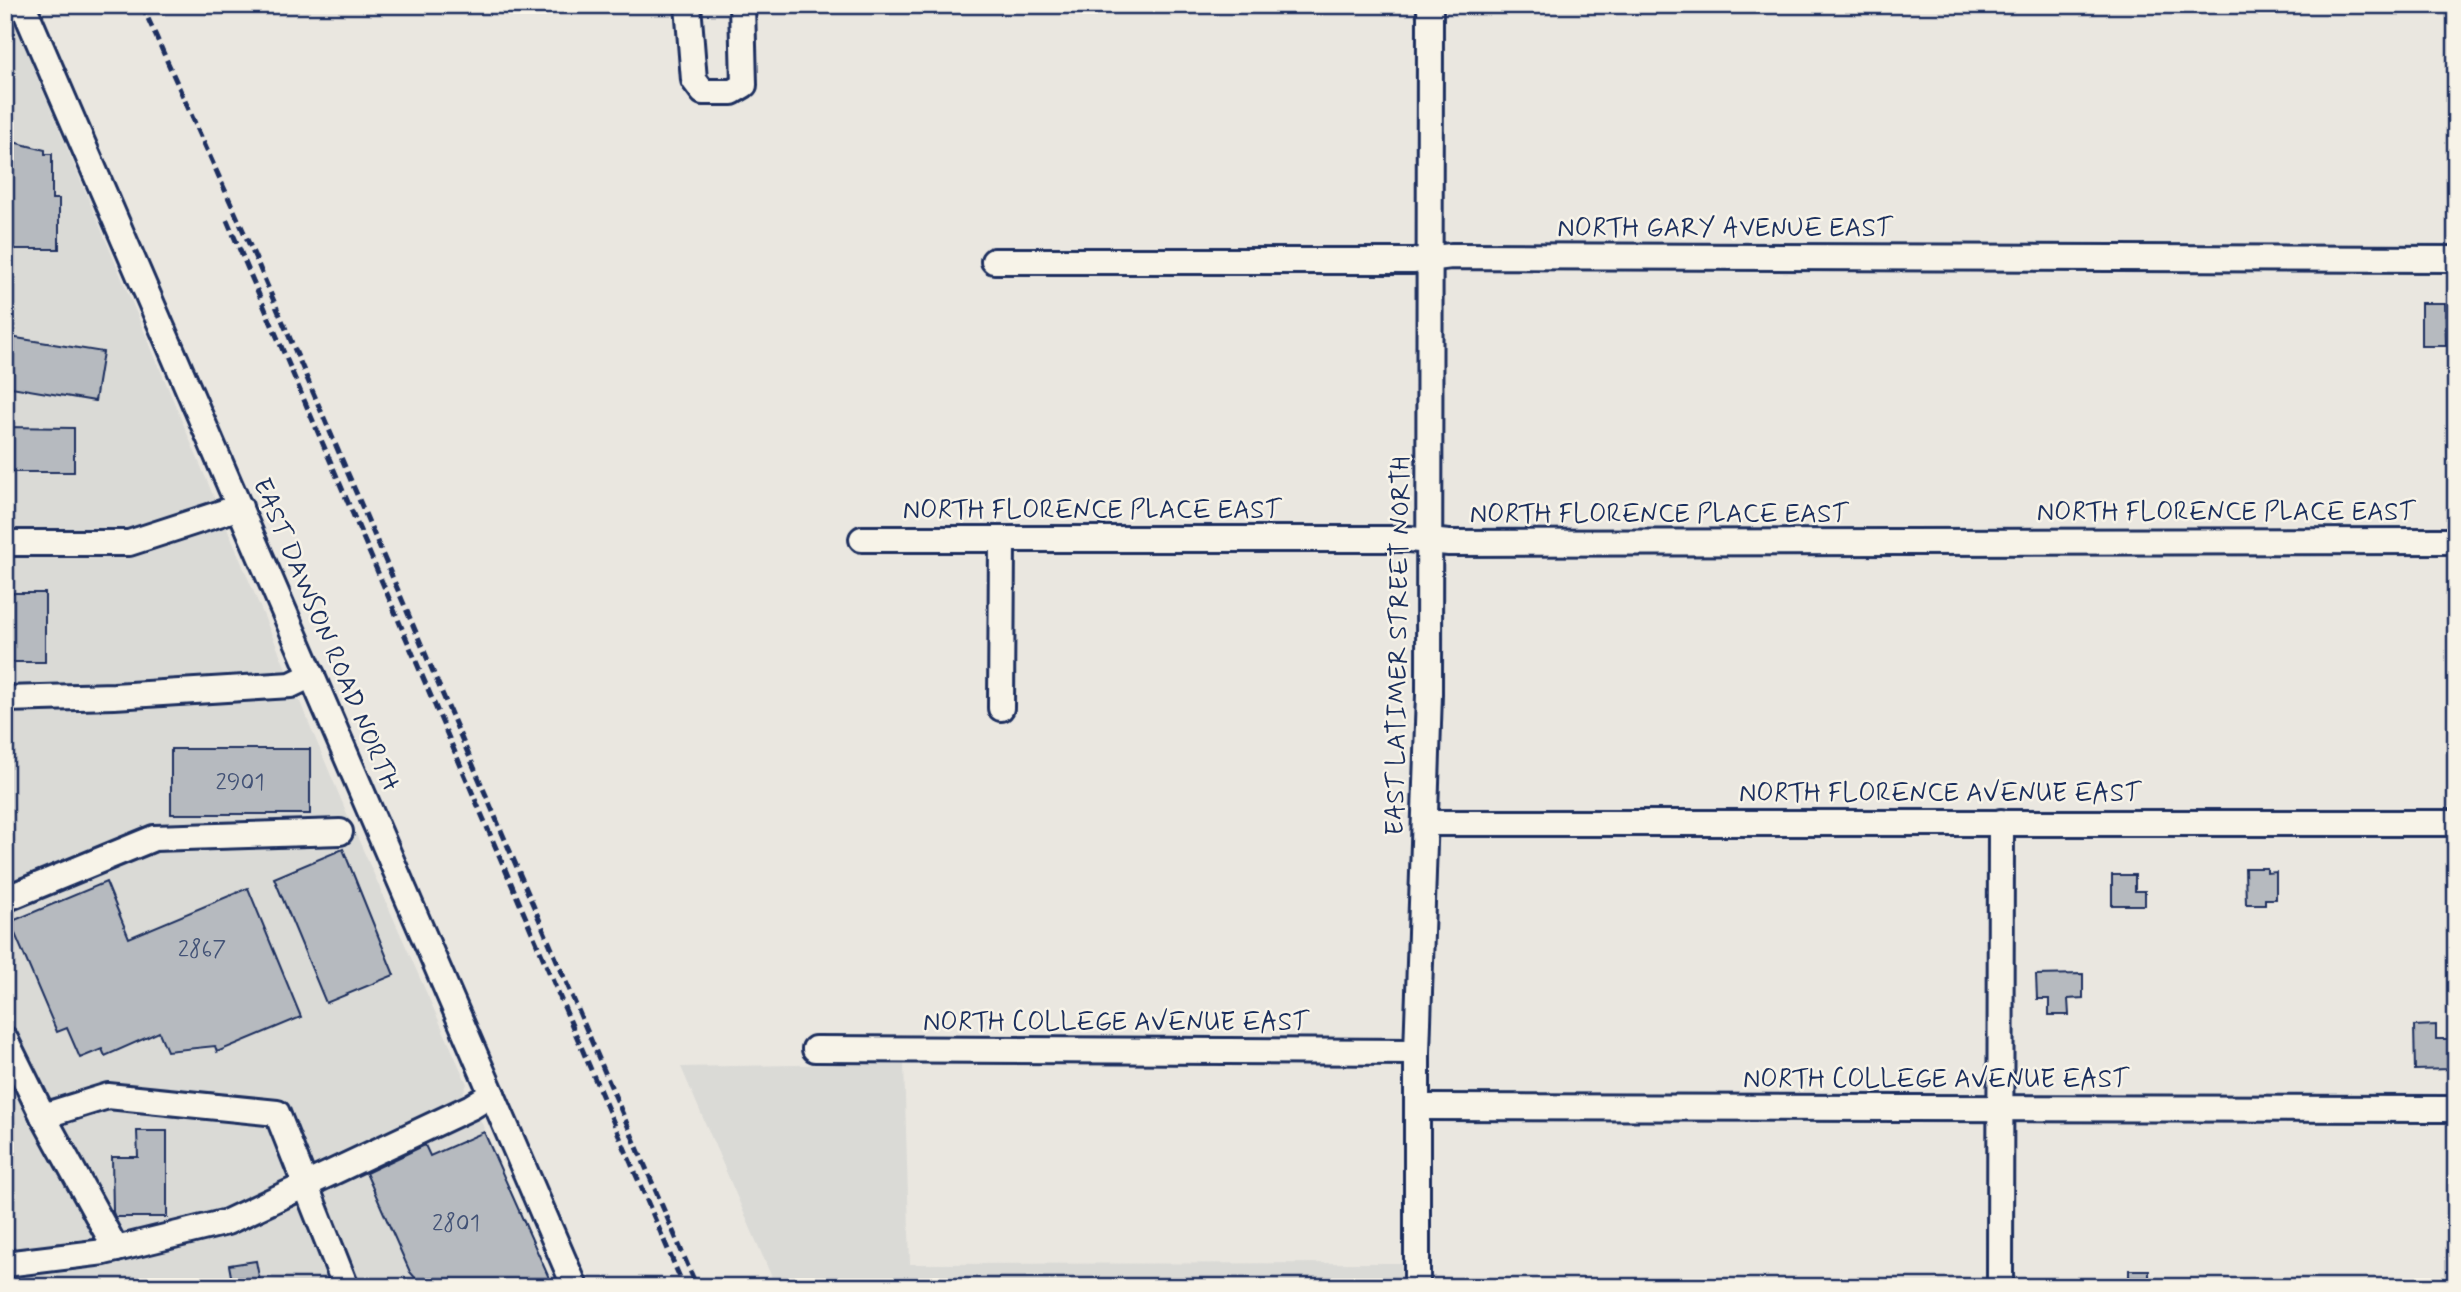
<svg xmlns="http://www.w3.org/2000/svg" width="2461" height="1292" font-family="Mynerve,sans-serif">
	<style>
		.built { fill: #dadad6 }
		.building { fill: #b6babf; stroke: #1b2f5e; stroke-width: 2 }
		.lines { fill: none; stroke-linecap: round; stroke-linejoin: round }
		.minor-casing { stroke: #1b2f5e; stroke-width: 30 }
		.minor { stroke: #f7f3e8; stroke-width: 24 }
		.rail { stroke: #1b2f5e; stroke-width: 5; stroke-dasharray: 10 5; stroke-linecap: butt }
		.labels { text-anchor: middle; stroke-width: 5; stroke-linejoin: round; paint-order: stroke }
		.number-label { font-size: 23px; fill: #425276 }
		.street-label { font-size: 26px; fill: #1b2f5e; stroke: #f7f3e8 }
	</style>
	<rect width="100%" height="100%" fill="#eae7e0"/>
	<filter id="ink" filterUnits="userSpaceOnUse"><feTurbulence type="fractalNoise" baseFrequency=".0143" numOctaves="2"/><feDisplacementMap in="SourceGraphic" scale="14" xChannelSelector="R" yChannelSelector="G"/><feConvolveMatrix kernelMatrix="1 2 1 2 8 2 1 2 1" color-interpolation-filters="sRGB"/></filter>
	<g filter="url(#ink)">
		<g class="built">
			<path d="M5 5H7L348 816 467 1084 463 1093 477 1121 480 1119 554 1287H5Z"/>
			<path d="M904 1063 910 1264 1401 1263V1287H776L681 1067Z"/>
		</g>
		<g class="building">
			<path d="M5 140 45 150V154H52V199H59V249H5Z"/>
			<path d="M2421 303H2445L2446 346H2421Z"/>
			<path d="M10 337 103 352 95 401 5 386V368Z"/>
			<path d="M5 427 74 428V472H5Z"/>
			<rect x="5" y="593" width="40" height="69"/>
			<rect x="171" y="749" width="139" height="65"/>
			<path d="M343 849 394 975 326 1003 274 878Z"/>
			<path d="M2245 868H2267V873L2276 872V899H2265V904H2246Z"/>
			<path d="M2112 875H2135V891H2145V905H2112Z"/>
			<path d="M106 882 129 938 248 888 301 1017 217 1052 215 1046 167 1051 159 1032 105 1056 102 1049 80 1058 67 1028 57 1032 10 922Z"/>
			<path d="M2083 974V998L2068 999 2069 1015H2049V999H2037L2036 975Z"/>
			<path d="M2436 1025V1039H2450L2451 1069 2415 1070 2414 1026Z"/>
			<path d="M137 1131H167V1217H115L113 1212 112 1157H138Z"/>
			<path d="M484 1132 553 1287H423L410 1272 366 1173 425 1145 430 1156Z"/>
			<path d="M256 1261 261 1287H233L229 1265Z"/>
			<rect x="2129" y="1270" width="20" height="17"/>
		</g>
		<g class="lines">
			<defs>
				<g id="minor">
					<path d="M23 5 575 1287"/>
					<path d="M688 5 694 80 703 92H732L744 85 742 5"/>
					<path d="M994 261H1413L1451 256 2456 259"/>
					<path d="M862 539H1409L1449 543 2456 541"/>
					<path d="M5 543H129L240 507"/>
					<path d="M5 699 114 696 291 685 312 675"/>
					<path d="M1001 708 1002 539"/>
					<path d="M1425 823H2456"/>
					<path d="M5 899 154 838 340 832"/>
					<path d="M5 1039 43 1116 116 1249"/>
					<path d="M815 1049 1417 1052"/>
					<path d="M1417 1107 2456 1109"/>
					<path d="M43 1116 108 1096 277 1113 346 1287"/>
					<path d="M5 1264 104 1252 227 1222 471 1107 492 1094"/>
					<path d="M1417 1287V1052L1429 694 1430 5"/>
					<path d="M2000 1287 2001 822"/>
				</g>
			</defs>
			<use href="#minor" class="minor-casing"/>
			<use href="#minor" class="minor"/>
			<g class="rail">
				<path d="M142 5 255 257 697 1287"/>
				<path d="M227 220 684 1287"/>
			</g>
		</g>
	</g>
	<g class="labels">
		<g class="number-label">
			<text x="240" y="789">2901</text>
			<text x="202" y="956">2867</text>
			<text x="456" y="1230">2801</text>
		</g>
		<g class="street-label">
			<text x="1725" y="236">NORTH GARY AVENUE EAST</text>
			<text x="1092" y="518">NORTH FLORENCE PLACE EAST</text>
			<text x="2226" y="520">NORTH FLORENCE PLACE EAST</text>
			<text x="1659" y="522">NORTH FLORENCE PLACE EAST</text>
			<text transform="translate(327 634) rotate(67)" y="9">EAST DAWSON ROAD NORTH</text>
			<text transform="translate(1397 646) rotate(-89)" y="9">EAST LATIMER STREET NORTH</text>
			<text x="1940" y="801">NORTH FLORENCE AVENUE EAST</text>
			<text x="1116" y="1030">NORTH COLLEGE AVENUE EAST</text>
			<text x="1936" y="1087">NORTH COLLEGE AVENUE EAST</text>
		</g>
	</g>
	<rect width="2461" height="1292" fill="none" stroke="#f7f3e8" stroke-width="28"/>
	<rect x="14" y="14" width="2433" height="1264" fill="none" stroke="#1b2f5e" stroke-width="2.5" filter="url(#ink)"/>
</svg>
